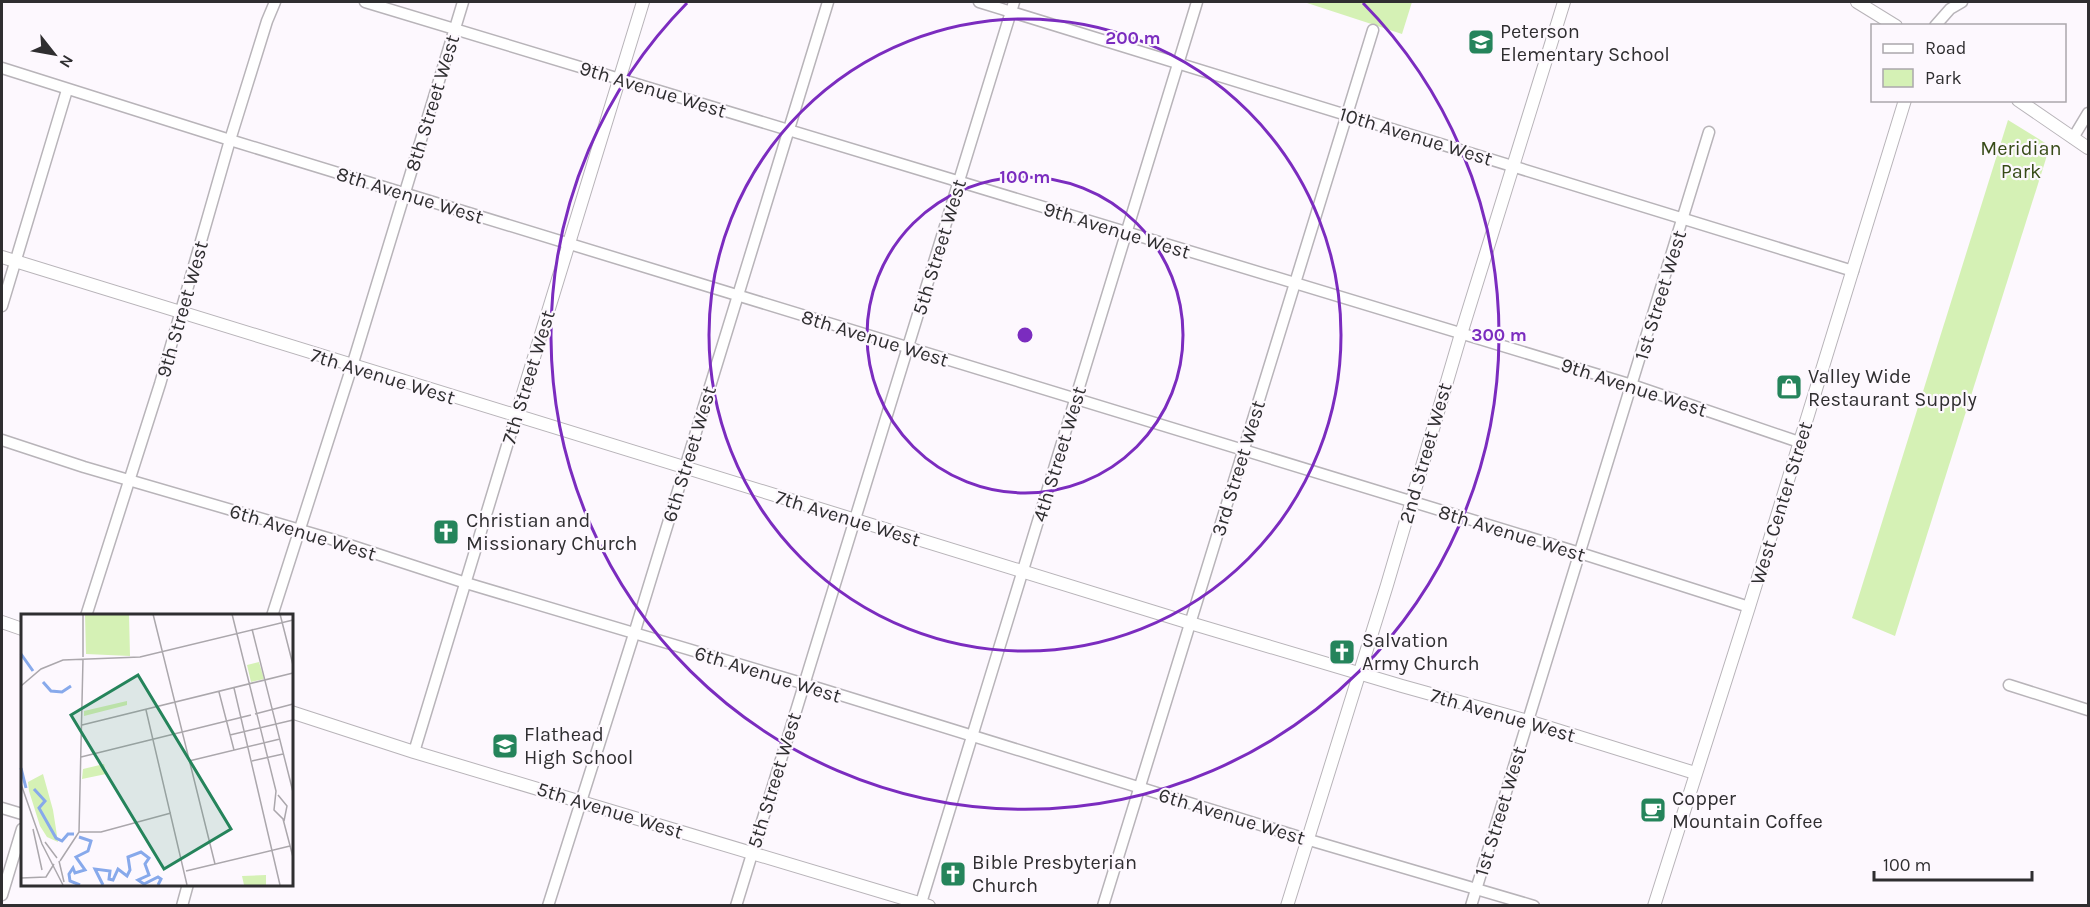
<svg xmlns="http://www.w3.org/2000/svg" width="2090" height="907" font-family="Karla,sans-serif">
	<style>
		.green { fill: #d5f1b5 }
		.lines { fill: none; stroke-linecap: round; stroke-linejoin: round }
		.minor-casing { stroke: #b8b4b9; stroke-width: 13 }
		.tertiary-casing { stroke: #b8b4b9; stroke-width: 14 }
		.minor { stroke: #fff; stroke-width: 10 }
		.tertiary { stroke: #fff; stroke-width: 12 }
		.ring { fill: none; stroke: #7b2cbf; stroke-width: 3 }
		.labels { text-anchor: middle; stroke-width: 4.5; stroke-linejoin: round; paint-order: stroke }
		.poi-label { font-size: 20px; fill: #2f2e30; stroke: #fdf8fe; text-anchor: start }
		.street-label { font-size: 20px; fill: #2f2e30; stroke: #fdf8fe }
		.park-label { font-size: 20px; fill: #374b17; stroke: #fdf8fe }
		.inset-river { fill: none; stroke: #87a9eb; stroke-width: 3 }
		.inset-road { fill: none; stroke: #aba7ac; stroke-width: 1.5 }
		.view { fill: #25845b; fill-opacity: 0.15; stroke: #25845b; stroke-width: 3 }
		.inset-edge { fill: none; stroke: #2f2e30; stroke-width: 3 }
		.centre { fill: #7b2cbf; stroke: #fdf8fe; stroke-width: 3 }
		.ring-label { font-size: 18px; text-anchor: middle; font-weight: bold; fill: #7b2cbf; stroke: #fdf8fe; stroke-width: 4.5; stroke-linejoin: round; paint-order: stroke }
	</style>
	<rect width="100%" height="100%" fill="#fdf8fe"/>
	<g class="green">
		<path d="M1304 2H1412L1402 34Z"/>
		<path d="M2008 120 2050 146 1895 636 1852 618Z"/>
	</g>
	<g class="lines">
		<defs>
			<g id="minor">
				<path d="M365 2 1632 385 1799 442"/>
				<path d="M979 2 1853 271"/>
				<path d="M1935 26 1950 9 1962 2"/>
				<path d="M2 68 230 140 1580 553 1749 607"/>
				<path d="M2073 138 2088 113"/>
				<path d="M2 306 67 90"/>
				<path d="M2 440 84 467 331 539 466 583 805 684 1306 839 1534 906"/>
				<path d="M86 616 160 384 230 140 267 21 275 2"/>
				<path d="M272 616 352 366 463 2"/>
				<path d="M2009 685 2088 710"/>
				<path d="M414 752 516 416"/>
				<path d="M2 808 22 814"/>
				<path d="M2 895 22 829"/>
				<path d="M921 903 1197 2"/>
				<path d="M182 906 188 884"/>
				<path d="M548 906 634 634 828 2"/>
				<path d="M736 906 1014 2"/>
				<path d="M1103 906 1373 30"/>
				<path d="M1471 906 1709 132"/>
			</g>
			<g id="tertiary">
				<path d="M1857 2 1896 26"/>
				<path d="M2018 100 2088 148"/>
				<path d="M2 257 1190 623 1402 686 1528 721 1695 773"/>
				<path d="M516 416 643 2"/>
				<path d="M2 622 22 629"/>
				<path d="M291 712 414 752 929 906"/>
				<path d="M1287 906 1387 585 1461 334 1564 2"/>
				<path d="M1654 906 1749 607 1905 100"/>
			</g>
		</defs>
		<use href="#minor" class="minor-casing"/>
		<use href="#tertiary" class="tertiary-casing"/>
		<use href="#minor" class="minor"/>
		<use href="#tertiary" class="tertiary"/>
	</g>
	<g class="ring">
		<circle cx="1025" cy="335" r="158"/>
		<circle cx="1025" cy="335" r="316"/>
		<path d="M1363 3A474 474 0 1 1 687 3"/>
	</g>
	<defs>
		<symbol id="school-square" viewBox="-11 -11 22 22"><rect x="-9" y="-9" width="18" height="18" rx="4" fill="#25845b" stroke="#fdf8fe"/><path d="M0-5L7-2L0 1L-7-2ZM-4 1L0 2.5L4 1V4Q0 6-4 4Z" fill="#fff"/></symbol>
		<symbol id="shop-square" viewBox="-11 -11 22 22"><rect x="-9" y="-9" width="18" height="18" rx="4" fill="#25845b" stroke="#fdf8fe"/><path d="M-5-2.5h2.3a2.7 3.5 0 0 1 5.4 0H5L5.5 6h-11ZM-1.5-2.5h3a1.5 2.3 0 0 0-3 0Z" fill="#fff"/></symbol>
		<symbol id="church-square" viewBox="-11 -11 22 22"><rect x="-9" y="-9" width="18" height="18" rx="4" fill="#25845b" stroke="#fdf8fe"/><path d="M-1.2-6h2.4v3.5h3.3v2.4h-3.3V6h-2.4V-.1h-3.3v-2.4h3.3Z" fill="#fff"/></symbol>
		<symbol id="cafe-square" viewBox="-11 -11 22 22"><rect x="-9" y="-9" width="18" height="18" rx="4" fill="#25845b" stroke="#fdf8fe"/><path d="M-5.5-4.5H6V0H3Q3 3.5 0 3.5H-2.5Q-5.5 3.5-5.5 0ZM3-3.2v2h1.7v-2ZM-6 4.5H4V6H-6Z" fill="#fff"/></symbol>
	</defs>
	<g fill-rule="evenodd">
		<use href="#school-square" x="1466" y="27" width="30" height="30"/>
		<use href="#shop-square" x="1774" y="372" width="30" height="30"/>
		<use href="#church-square" x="431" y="517" width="30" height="30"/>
		<use href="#church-square" x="1327" y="637" width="30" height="30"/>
		<use href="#school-square" x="490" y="731" width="30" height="30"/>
		<use href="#cafe-square" x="1638" y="795" width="30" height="30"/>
		<use href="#church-square" x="938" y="859" width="30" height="30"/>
	</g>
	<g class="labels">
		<g class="poi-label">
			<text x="1500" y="38">Peterson<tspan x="1500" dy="23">Elementary School</tspan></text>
			<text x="1808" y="383">Valley Wide<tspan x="1808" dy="23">Restaurant Supply</tspan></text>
			<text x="466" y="527">Christian and<tspan x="466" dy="23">Missionary Church</tspan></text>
			<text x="1362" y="647">Salvation<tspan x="1362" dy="23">Army Church</tspan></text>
			<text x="524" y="741">Flathead<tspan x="524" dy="23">High School</tspan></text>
			<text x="1672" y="805">Copper<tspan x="1672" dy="23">Mountain Coffee</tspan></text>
			<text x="972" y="869">Bible Presbyterian<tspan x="972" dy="23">Church</tspan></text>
		</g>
		<g class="street-label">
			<text transform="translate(653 89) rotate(17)" y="7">9th Avenue West</text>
			<text transform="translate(432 103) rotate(-73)" y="7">8th Street West</text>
			<text transform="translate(1416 136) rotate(17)" y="7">10th Avenue West</text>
			<text transform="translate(410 195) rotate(17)" y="7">8th Avenue West</text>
			<text transform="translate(1117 230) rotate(17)" y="7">9th Avenue West</text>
			<text transform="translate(939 247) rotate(-73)" y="7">5th Street West</text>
			<text transform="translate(1660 295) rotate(-73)" y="7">1st Street West</text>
			<text transform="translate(182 309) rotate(-74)" y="7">9th Street West</text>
			<text transform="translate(875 338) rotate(17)" y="7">8th Avenue West</text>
			<text transform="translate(383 376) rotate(17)" y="7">7th Avenue West</text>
			<text transform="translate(528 377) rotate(-73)" y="7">7th Street West</text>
			<text transform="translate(1634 387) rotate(18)" y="7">9th Avenue West</text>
			<text transform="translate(1425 453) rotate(-74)" y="7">2nd Street West</text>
			<text transform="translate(689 454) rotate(-73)" y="7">6th Street West</text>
			<text transform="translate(1059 454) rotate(-73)" y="7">4th Street West</text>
			<text transform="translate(1238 468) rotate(-73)" y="7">3rd Street West</text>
			<text transform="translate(1781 503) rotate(-73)" y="7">West Center Street</text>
			<text transform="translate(848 518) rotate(17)" y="7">7th Avenue West</text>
			<text transform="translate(303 532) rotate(17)" y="7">6th Avenue West</text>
			<text transform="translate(1512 533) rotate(17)" y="7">8th Avenue West</text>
			<text transform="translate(768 674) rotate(17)" y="7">6th Avenue West</text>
			<text transform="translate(1503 715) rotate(16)" y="7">7th Avenue West</text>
			<text transform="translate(774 780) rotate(-73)" y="7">5th Street West</text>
			<text transform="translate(610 810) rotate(17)" y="7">5th Avenue West</text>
			<text transform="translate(1500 811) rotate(-73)" y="7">1st Street West</text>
			<text transform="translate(1232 816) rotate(17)" y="7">6th Avenue West</text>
		</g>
		<g class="park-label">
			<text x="2021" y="155">Meridian<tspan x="2021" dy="23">Park</tspan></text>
		</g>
	</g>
	<g transform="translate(21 614)">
		<rect width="272" height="272" fill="#fdf8fe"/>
		<path d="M64 0H108L109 42 65 40ZM238 48 243 65 230 68 226 51ZM106 87V91L63 102V97ZM83 150 85 160 61 165 62 155ZM22 160 32 196 37 228 26 223 19 212 8 177 7 168ZM245 261V271H223L221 262Z" fill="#d5f1b5"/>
		<path class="inset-river" d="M0 40 12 57M22 68 30 77 41 78 50 72M0 154 5 174M13 175 24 187 18 194 35 224 41 227 47 220H53M58 223 70 227 67 237 55 243 64 256 54 259 52 254 48 260 49 267 59 271M82 271 74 255 89 257 88 265 92 266 97 255 106 262 109 256 107 243 120 238 128 244 124 250 128 261 117 266 123 270 137 263 140 265 137 271"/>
		<path class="inset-road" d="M62 0V43M132 0 194 250M211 0 255 177 253 196 262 205 272 243M259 0 272 51M231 15 272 178M0 72 20 55 42 46 119 43 272 6M213 74 259 271M198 78 213 136M125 96 166 271M234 100 272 90M61 111 272 59M209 121 272 106M60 143 230 101M168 147 259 125M231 147 262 140M0 170 21 230 42 271M257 181 266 192 263 207M12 215 21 256M58 218 62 45M58 218H80L150 199M24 228 36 244M38 247 43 268M39 247 58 218M165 257 269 232M0 264 25 263 33 250"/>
		<path class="view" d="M117 61 210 215 143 255 50 101Z"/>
		<rect width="272" height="272" class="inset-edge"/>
	</g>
	<circle cx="1025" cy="335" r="9" class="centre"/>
	<g class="ring-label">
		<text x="1133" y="44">200 m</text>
		<text x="1025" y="183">100 m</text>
		<text x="1499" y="341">300 m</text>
	</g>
	<rect width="2090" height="907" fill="none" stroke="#2f2e30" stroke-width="6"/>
	<rect x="1871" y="24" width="195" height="78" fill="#fdf8fe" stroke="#aba7ac" stroke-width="1.5"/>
	<rect x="1883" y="44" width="30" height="9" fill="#ffffff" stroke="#aba7ac" stroke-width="1.5"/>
	<text x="1925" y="54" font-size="18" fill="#2f2e30">Road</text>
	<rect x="1883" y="69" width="30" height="18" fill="#d5f1b5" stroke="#aba7ac" stroke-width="1.5"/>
	<text x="1925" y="84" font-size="18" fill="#2f2e30">Park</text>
	<g transform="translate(54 54) rotate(121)" stroke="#fdf8fe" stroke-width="4.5" paint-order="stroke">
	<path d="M0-4.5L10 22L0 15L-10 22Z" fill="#2f2e30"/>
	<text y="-9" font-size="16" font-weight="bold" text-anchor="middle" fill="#2f2e30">N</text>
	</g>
	<path d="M1874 871v9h158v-9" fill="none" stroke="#2f2e30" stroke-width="3"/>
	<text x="1883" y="871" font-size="18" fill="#2f2e30" stroke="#fdf8fe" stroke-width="4.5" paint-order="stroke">100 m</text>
</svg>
